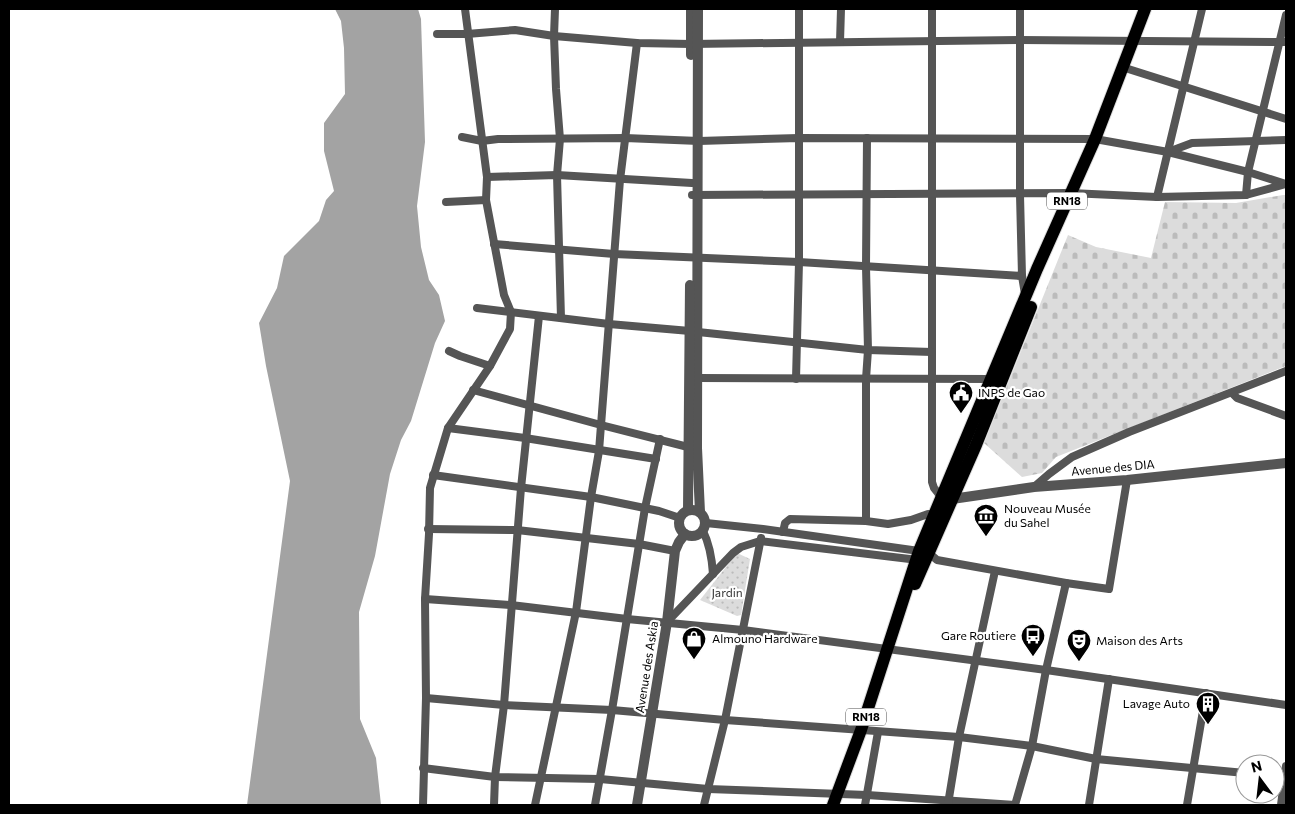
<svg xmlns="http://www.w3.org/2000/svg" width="1295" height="814" font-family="Commissioner,sans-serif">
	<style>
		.cemetery { fill: url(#cemetery-stones) }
		.park { fill: url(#park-dots) }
		.water { fill: #a3a3a3 }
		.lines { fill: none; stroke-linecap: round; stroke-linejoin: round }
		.primary-casing { stroke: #dbdbdb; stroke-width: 14 }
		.minor { stroke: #555; stroke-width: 8 }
		.tertiary { stroke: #555; stroke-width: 10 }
		.primary { stroke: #000; stroke-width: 12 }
		.labels { text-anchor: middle; stroke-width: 4.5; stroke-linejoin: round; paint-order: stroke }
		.shield { fill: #fff; stroke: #4c4c4c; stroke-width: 1 }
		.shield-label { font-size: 11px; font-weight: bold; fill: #000 }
		.poi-label { font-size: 12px; fill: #000; stroke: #fff; text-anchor: start }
		.street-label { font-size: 12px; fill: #000; stroke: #fff }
		.park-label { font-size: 12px; fill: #333; stroke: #fff }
	</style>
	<defs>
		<pattern id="cemetery-stones" width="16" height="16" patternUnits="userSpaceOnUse" patternTransform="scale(1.25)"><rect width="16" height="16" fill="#dcdcdc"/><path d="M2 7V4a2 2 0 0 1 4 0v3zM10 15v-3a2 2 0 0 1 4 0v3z" fill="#bbb"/></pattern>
		<pattern id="park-dots" width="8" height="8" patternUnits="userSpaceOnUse" patternTransform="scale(1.25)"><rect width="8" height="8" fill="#dcdcdc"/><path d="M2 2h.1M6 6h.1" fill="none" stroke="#bbb" stroke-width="1.8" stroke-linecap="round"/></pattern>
	</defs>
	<rect width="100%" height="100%" fill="#fff"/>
	<path class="cemetery" d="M1283 195H1286V366L1056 457 1042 473 1022 477 984 443 1068 235 1096 247 1151 258 1165 202 1236 203Z"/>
	<path class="park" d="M737 553 750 559 741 615 737 616 700 600Z"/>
	<path class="water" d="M335 9H418L421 19 425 142 417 206 421 247 429 280 439 295 445 321 435 343 411 421 401 440 390 474 375 556 359 612 360 719 376 758 381 805H247L290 481 266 366 259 323 277 288 284 256 319 221 326 200 334 191 324 151V123L345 94 344 48 341 21Z"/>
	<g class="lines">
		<defs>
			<g id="primary">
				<path d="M915 584 976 445 1031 307"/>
				<path d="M833 805 861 730 919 551 1037 269 1095 139 1145 9"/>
			</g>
		</defs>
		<use href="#primary" class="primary-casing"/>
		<g class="minor">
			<path d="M555 9 554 36 556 89 560 139 557 175 561 318"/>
			<path d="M932 9V482L934 488 942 498"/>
			<path d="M1020 9V195L1022 276 1025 294"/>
			<path d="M437 34H467L515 30 554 36 637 43 691 44 1020 40 1286 42"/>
			<path d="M840 42 841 9"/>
			<path d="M1122 67 1286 119"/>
			<path d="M462 137 482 141 498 139 625 138 699 141 799 138 1095 139 1168 152 1248 172 1286 184"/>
			<path d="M1168 152 1192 143 1286 140"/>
			<path d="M487 177 557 175 692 183"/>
			<path d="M692 195 1070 193 1157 197 1246 195 1286 184"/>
			<path d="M1246 195 1248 172 1286 15"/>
			<path d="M1157 197 1202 9"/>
			<path d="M446 202 486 200"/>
			<path d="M494 244 614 254 799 262 1022 276"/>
			<path d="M477 308 609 324 690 331"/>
			<path d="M698 332 868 350 932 352"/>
			<path d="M449 351 460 356 490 366"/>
			<path d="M697 378 991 379"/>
			<path d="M796 379 799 262V9"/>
			<path d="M473 390 601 425 688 447"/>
			<path d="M1232 393 1237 398 1286 416"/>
			<path d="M448 428 525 438 656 459"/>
			<path d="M433 475 591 497 659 511 680 518"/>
			<path d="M1034 487 1049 474 1072 457 1129 432 1286 371"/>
			<path d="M866 521V379L868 350 866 267 867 138"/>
			<path d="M706 523 763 529 919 551 929 553 937 560 1066 583 1109 589 1127 480"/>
			<path d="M428 529 517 530 639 544 675 551"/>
			<path d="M703 531C710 545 712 559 713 574"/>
			<path d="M783 532 785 523 790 519 866 521 888 524 911 520 928 514 934 515"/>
			<path d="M425 599 511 605 627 619 743 630 1046 670 1286 705"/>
			<path d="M667 622 733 553 741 547 760 541 918 560"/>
			<path d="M426 698 504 705 612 710 725 720 959 737 1032 746 1096 759 1245 773"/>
			<path d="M423 768 495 777 600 779 708 789 867 795 1015 805"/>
			<path d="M1275 775 1286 776"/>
			<path d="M948 804 959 737 995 571"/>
			<path d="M423 805 426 698 425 599 429 534 430 488 448 428 490 366 510 329 511 312 504 295 486 200 487 177 465 9"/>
			<path d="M494 805 495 777 504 705 521 488 539 316"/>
			<path d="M535 805 576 612 591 497 599 451 620 180 637 43"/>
			<path d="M595 805 612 710 645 508 660 439"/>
			<path d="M704 805 725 720 761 538"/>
			<path d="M865 805 878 732"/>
			<path d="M1015 805 1032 746 1046 670 1066 583"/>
			<path d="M1089 805 1109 679"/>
			<path d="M1187 805 1206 693"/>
			<path d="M1281 805 1286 766"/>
		</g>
		<g class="tertiary">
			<path d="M691 9V55"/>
			<path d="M698 9 697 448 700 512"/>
			<path d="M946 498 952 499 1034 487 1127 480 1286 463"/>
			<circle cx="692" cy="523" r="13"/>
			<path d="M688 510 690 285"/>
			<path d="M637 805 667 622 675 551 679 542 685 534"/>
		</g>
		<use href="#primary" class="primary"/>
	</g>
	<defs>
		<symbol id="civic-pin" viewBox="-11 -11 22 30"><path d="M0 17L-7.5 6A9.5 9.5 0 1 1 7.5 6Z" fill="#000" stroke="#fff"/><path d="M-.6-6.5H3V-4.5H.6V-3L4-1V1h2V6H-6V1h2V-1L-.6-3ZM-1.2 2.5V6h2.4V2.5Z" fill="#fff"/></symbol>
		<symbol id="museum-pin" viewBox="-11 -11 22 30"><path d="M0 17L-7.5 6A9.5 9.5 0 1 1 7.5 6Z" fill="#000" stroke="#fff"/><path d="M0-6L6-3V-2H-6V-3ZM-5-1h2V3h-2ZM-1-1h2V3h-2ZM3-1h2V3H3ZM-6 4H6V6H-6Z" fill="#fff"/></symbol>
		<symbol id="bus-pin" viewBox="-11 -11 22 30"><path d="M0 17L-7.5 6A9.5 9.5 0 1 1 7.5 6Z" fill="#000" stroke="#fff"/><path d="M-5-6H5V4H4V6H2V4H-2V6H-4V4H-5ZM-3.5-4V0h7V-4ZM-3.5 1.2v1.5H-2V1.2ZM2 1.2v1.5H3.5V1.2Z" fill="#fff"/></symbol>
		<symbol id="shop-pin" viewBox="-11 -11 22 30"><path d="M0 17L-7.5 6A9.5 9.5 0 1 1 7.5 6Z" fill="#000" stroke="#fff"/><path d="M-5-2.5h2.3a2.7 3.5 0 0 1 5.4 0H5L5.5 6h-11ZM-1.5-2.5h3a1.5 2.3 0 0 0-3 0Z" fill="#fff"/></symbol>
		<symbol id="theatre-pin" viewBox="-11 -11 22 30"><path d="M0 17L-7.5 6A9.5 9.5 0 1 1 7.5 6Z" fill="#000" stroke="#fff"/><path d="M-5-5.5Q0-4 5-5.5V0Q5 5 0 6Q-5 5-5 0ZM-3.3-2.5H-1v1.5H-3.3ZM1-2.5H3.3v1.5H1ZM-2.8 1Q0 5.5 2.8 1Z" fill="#fff"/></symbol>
		<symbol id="building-pin" viewBox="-11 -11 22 30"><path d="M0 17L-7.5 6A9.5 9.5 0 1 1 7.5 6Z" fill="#000" stroke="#fff"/><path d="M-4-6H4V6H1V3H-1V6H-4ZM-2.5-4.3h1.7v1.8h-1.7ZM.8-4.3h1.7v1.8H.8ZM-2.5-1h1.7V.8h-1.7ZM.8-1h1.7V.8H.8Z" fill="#fff"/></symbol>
	</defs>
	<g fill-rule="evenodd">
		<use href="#civic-pin" x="947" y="379" width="28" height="38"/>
		<use href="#museum-pin" x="972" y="502" width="28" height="38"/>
		<use href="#bus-pin" x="1019" y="622" width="28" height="38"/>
		<use href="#shop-pin" x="680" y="625" width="28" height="38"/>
		<use href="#theatre-pin" x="1065" y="627" width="28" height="38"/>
		<use href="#building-pin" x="1194" y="690" width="28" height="38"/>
	</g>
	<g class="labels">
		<g class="shield">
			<rect x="1047" y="192.5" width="40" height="17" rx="4"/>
			<rect x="846" y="708.5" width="40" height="17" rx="4"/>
		</g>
		<g class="shield-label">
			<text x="1067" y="205">RN18</text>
			<text x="866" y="721">RN18</text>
		</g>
		<g class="poi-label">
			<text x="978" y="397">INPS de Gao</text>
			<text x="1004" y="513">Nouveau Musée<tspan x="1004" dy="14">du Sahel</tspan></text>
			<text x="1016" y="640" text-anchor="end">Gare Routiere</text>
			<text x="712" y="643">Almouno Hardware</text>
			<text x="1096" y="645">Maison des Arts</text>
			<text x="1190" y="708" text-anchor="end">Lavage Auto</text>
		</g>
		<g class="street-label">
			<text transform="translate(1113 468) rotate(-5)" y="4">Avenue des DIA</text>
			<text transform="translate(647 667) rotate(-81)" y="4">Avenue des Askia</text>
		</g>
		<g class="park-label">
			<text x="727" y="597">Jardin</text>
		</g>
	</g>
	<rect width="1295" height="814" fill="none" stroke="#000000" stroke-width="20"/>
	<g transform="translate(1260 779) rotate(345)"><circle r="24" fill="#ffffff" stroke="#999999"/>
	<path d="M0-4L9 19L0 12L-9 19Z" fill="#000000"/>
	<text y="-8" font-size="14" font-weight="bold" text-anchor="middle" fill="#000000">N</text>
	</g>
</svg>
